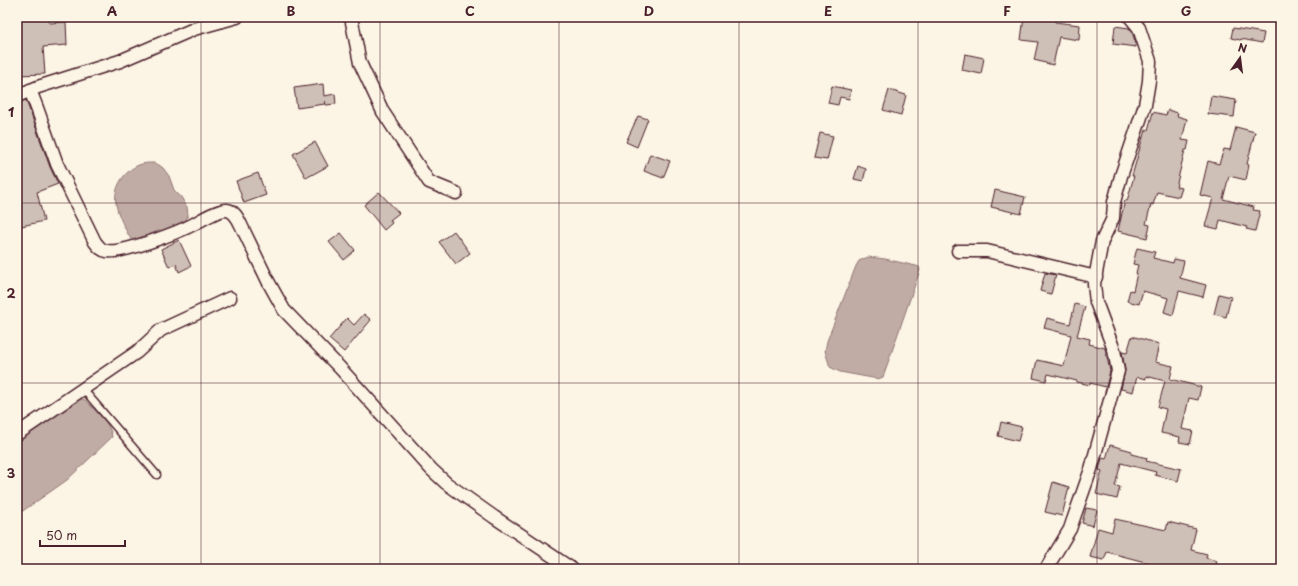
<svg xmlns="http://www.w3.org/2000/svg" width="1298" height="586" font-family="'Playpen Sans',sans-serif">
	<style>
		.water { fill: #c0aca5; stroke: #917474 }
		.building { fill: #cfc0b7; stroke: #4a1f2b }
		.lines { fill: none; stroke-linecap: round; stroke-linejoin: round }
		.service-casing { stroke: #4a1f2b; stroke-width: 9 }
		.minor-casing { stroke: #4a1f2b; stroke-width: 15 }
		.service { stroke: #fcf5e5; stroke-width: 6 }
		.minor { stroke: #fcf5e5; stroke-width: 12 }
		.grid { fill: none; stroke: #4a1f2b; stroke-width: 1; stroke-opacity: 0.55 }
		.neatline { fill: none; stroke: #4a1f2b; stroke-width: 1.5 }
		.grid-label { font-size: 13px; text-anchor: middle; font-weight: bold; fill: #4a1f2b }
	</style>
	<rect width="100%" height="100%" fill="#fcf5e5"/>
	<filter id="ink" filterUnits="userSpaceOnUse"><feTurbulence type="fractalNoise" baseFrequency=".025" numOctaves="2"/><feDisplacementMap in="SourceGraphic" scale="8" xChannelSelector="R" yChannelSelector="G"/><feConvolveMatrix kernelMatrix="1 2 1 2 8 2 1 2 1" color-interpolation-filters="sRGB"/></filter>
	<g filter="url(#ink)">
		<g class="water">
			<path d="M154 163 159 165 163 168 169 176 174 190 181 197 187 207 188 215C187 218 186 221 183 222 171 230 146 238 132 241 126 231 117 214 116 203 113 187 126 168 142 164 146 163 150 163 154 163Z"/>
			<path d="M868 257 885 259 916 266 919 267 920 270 883 377 878 379 840 372 830 367 825 351 827 341 856 266 859 261Z"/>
			<path d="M80 398 85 400C94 410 111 423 112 437L67 480 17 515V438Z"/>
		</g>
		<g class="building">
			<path d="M17 17H48L49 23 66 22 67 45 43 47 45 74 17 75Z"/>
			<path d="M1024 17H1040L1055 20V22L1080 25 1079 40 1059 37 1053 65 1034 60 1038 42 1021 40Z"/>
			<path d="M1115 26 1129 28 1132 32 1136 44V47L1113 44Z"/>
			<path d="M1233 28 1264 33 1262 43 1241 39 1240 40 1231 38Z"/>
			<path d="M965 54 984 58 981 74 962 70Z"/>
			<path d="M323 84 324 96 335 94 336 104 326 105 325 101V104L297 108 294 88Z"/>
			<path d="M832 86 851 90 849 99 840 97 838 105 828 103Z"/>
			<path d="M889 90 906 95 901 115 883 110Z"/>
			<path d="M1211 96 1236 100 1234 117 1208 114Z"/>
			<path d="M26 100 50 167 58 184 37 192 44 221 17 227V103Z"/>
			<path d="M1168 110 1178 113 1177 116 1187 119 1182 140 1189 141 1187 150H1185L1176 187 1182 188 1179 197 1157 192 1153 205 1151 204 1146 224 1150 225 1147 238 1118 231 1125 200 1127 201 1134 176H1132L1143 137H1144L1146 130H1148L1153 112 1166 115Z"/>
			<path d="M638 116 648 119 637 147 626 142Z"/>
			<path d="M1236 127 1255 132 1247 164 1249 165 1246 180 1229 176 1223 199 1254 207 1253 210 1260 211 1255 231 1246 229 1247 227 1220 220 1218 229 1205 226 1213 198 1200 195 1208 161 1219 164 1224 149 1230 150Z"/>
			<path d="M820 133 833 136 827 160 814 158Z"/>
			<path d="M315 142 328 166 306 178 293 154Z"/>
			<path d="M650 154 670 161 663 178 644 171Z"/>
			<path d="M858 166 866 169 863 181 854 179Z"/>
			<path d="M258 173 266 195 244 203 236 181Z"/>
			<path d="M995 190 1025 197 1021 214 991 207Z"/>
			<path d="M379 192 399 213 390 220 392 223 384 230 364 205Z"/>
			<path d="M454 231 470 253 456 264 439 242Z"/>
			<path d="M341 233 355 250 344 260 329 242Z"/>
			<path d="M179 240 191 266 179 272 176 264 169 267 161 249Z"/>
			<path d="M1137 248 1155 252 1153 258 1173 263 1174 259 1184 261 1180 278 1206 285 1203 297 1179 291 1173 315 1164 312 1168 298 1143 291 1139 304 1127 301 1130 290 1133 291 1137 273H1136L1138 265 1133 264Z"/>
			<path d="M1045 273 1056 275 1051 294 1040 291Z"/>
			<path d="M1219 294 1231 297 1226 317 1214 314Z"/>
			<path d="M1075 304 1085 307 1077 336 1090 339 1089 344 1105 348 1110 371 1106 387 1090 383V385L1077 382V381L1048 374 1046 381 1033 378 1037 360 1064 366 1071 335 1044 328 1047 318 1070 324Z"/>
			<path d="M364 314 371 320 344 352 329 339 347 318 354 325Z"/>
			<path d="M1132 336 1159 344 1155 362 1173 366 1170 379 1201 387 1198 400 1189 398 1182 429 1193 431 1190 444 1179 442 1180 437 1161 433 1166 409 1158 407 1165 381 1146 376V379L1137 377 1133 392 1121 389 1125 370 1122 352 1127 353Z"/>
			<path d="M1001 422 1022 427 1018 441 998 436Z"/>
			<path d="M1110 445 1132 451 1131 454 1147 458 1146 461 1181 469 1178 481 1155 475 1156 472 1121 463 1115 486 1120 487 1117 499 1096 494 1102 471 1099 470 1102 458 1106 459Z"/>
			<path d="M1053 482 1069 487 1062 516 1045 512Z"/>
			<path d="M1086 508 1097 510 1093 526 1082 523Z"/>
			<path d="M1115 519 1166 530 1168 522 1196 529 1191 550 1207 554 1206 558 1217 561 1215 569H1148L1149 563 1107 552 1104 560 1090 557 1098 528 1112 532Z"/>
		</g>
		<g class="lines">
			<defs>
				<path id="service" d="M83 389 157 475"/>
				<g id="minor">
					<path d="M351 17 360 63 383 112 429 182 456 193"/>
					<path d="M30 90 37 108 57 164 95 242C99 247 101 250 107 251 122 254 179 232 194 224 201 220 219 209 227 210 235 211 238 219 241 225L269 283 284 310 340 368 431 469 446 483 494 517 572 569"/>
					<path d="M17 96 38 87 120 61 194 29 237 17"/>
					<path d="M958 251H987L1096 277"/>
					<path d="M17 434 137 352 161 330 230 298"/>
					<path d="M1046 569 1070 529 1072 523 1091 469 1118 371 1114 350 1096 302 1094 284 1102 241 1113 218 1114 202 1121 176 1145 105 1149 81 1150 61 1139 28 1130 17"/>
				</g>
			</defs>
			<use href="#service" class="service-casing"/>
			<use href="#minor" class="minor-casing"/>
			<use href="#service" class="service"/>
			<use href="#minor" class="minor"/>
		</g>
	</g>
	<path class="grid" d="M201 17V569M380 17V569M559 17V569M739 17V569M918 17V569M1097 17V569M17 203H1281M17 383H1281"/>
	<rect width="1298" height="586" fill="none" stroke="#fcf5e5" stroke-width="44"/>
	<g transform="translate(1240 58) rotate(14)" stroke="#fcf5e5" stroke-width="3" paint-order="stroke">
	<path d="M0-3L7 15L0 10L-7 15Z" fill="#4a1f2b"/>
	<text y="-6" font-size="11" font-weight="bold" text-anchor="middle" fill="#4a1f2b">N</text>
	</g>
	<path d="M40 540v6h85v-6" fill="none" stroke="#4a1f2b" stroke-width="2"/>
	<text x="46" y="540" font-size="12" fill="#4a1f2b" stroke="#fcf5e5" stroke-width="3" paint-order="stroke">50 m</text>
	<rect x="22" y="22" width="1254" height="542" class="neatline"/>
	<g class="grid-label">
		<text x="112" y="16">A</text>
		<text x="291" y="16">B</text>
		<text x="470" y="16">C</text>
		<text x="649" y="16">D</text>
		<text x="828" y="16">E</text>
		<text x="1007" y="16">F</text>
		<text x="1186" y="16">G</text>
		<text x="11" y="117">1</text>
		<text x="11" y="298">2</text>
		<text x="11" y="478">3</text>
	</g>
</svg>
